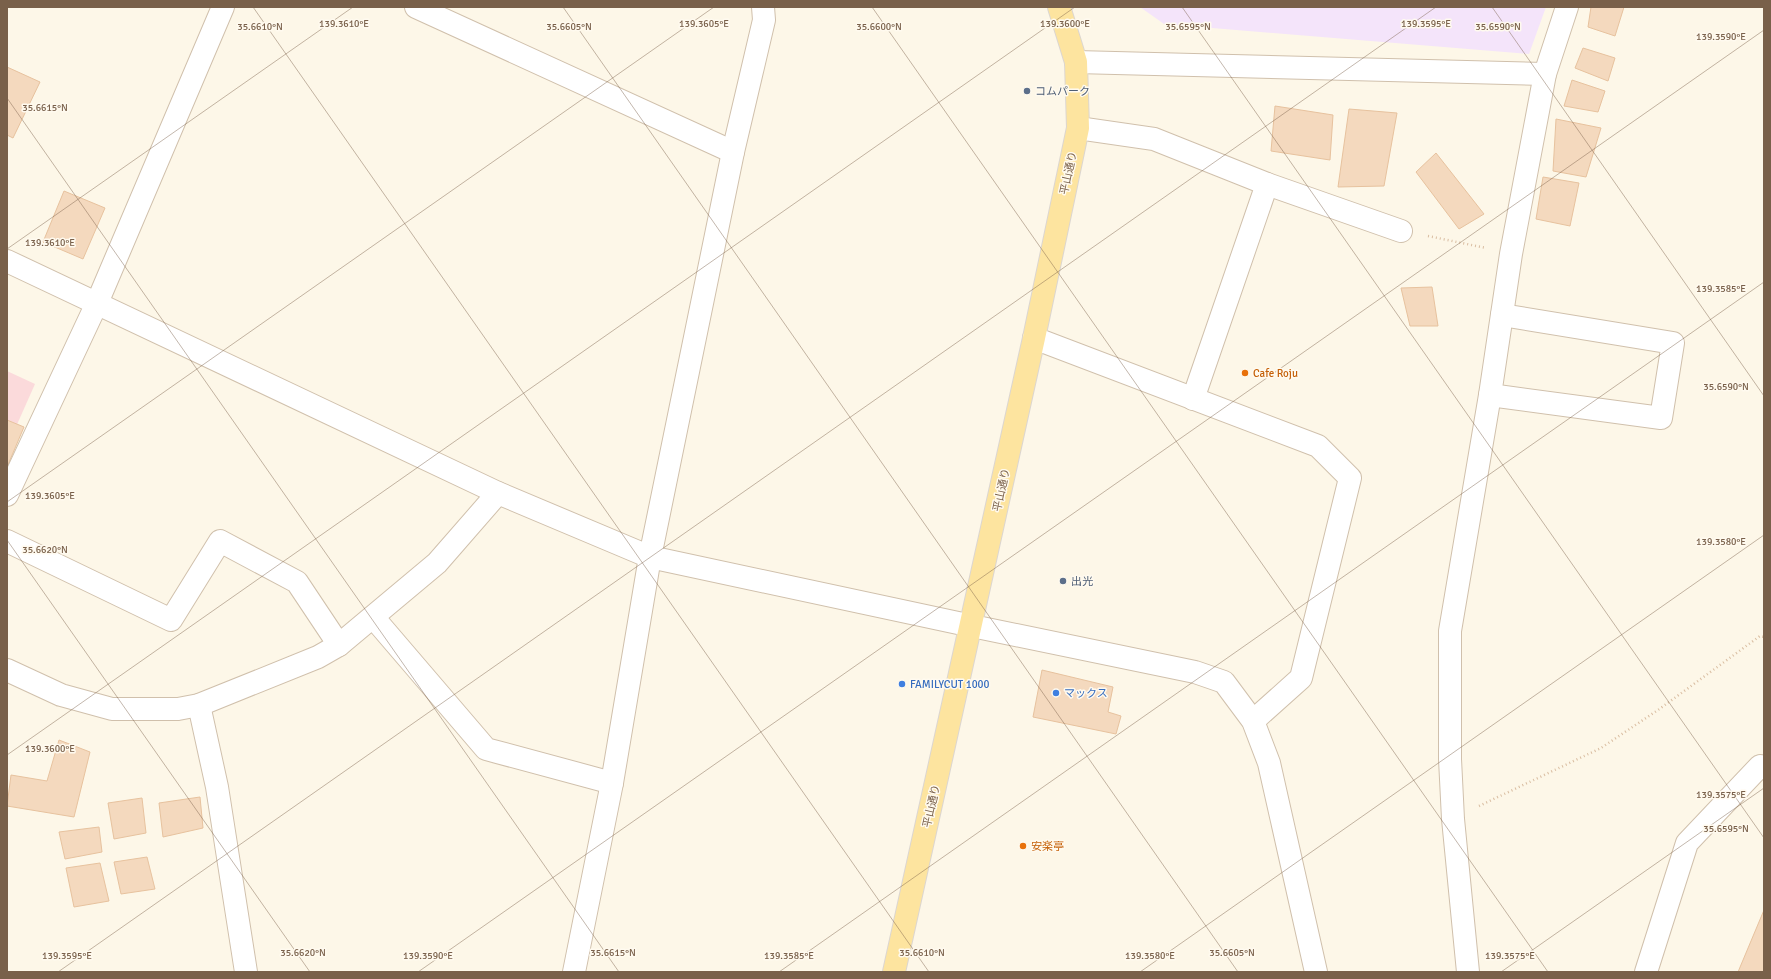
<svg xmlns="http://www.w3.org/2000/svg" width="1771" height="979" font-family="Signika,'Noto Sans JP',sans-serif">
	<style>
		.education { fill: #f4e4fa }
		.medical { fill: #fbdadb }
		.building { fill: #f4d9be; stroke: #e7c29e }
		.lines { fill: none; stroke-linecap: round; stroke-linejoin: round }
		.minor-casing { stroke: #d0c0ac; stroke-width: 24 }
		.major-casing { stroke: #dcd6d0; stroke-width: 24 }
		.path { stroke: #d9bda1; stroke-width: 2.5; stroke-dasharray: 1 3; stroke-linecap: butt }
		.minor { stroke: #fff; stroke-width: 22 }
		.major { stroke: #fde49f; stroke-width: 22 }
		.ticks { fill: none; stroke: #79604a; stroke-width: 1; stroke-opacity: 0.45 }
		.service-dot { fill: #5c6f8a; stroke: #fffaef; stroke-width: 1.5 }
		.food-dot { fill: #e8710a; stroke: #fffaef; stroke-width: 1.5 }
		.shop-dot { fill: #3f7fe0; stroke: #fffaef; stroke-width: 1.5 }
		.labels { text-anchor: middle; stroke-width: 3; stroke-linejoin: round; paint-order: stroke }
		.service-label { font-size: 11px; fill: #4e5e75; stroke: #fffaef; text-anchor: start }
		.street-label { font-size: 11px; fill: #79604a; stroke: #fffaef }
		.food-label { font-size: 11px; fill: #c56008; stroke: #fffaef; text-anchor: start }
		.shop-label { font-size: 11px; fill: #366cbe; stroke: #fffaef; text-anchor: start }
		.ticks-label { font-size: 10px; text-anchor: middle; fill: #79604a; stroke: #fffaef; stroke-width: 3; stroke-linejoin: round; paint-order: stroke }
	</style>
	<rect width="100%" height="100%" fill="#fdf7e8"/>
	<path class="education" d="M1140 7H1546L1529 54 1164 24Z"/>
	<path class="medical" d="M7 371 35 384 7 447Z"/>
	<g class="building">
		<path d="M1591 7H1624L1615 36 1588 27Z"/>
		<path d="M1583 48 1615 58 1608 81 1575 68Z"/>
		<path d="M7 67 40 82 13 138 7 135Z"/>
		<path d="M1572 80 1605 91 1598 112 1564 106Z"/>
		<path d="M1275 106 1333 115 1330 160 1271 151Z"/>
		<path d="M1349 109 1397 113 1384 186 1338 187Z"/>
		<path d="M1556 119 1601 128 1586 177 1553 171Z"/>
		<path d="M1436 153 1484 214 1459 229 1416 172Z"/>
		<path d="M1543 177 1579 183 1570 226 1536 219Z"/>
		<path d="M64 191 105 208 83 259 43 242Z"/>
		<path d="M1432 287 1438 326H1410L1401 288Z"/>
		<path d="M7 420 24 427 7 467Z"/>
		<path d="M1042 670 1113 687 1108 712 1121 716 1116 734 1033 717Z"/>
		<path d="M59 740 90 752 74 817 7 806 11 775 47 781Z"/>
		<path d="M200 797 203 828 163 837 159 803Z"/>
		<path d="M142 798 146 833 114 839 108 803Z"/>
		<path d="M99 827 102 852 65 859 59 832Z"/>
		<path d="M147 857 155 889 121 894 114 862Z"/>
		<path d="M100 863 109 901 74 907 66 868Z"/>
		<path d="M1764 910V972H1738Z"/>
	</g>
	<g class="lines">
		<defs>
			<g id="minor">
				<path d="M416 7 733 152"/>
				<path d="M1076 62 1545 74"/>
				<path d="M1078 128 1154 139 1267 184 1401 231"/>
				<path d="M7 261 498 493 650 557 972 626 1195 672 1224 682 1253 721 1269 763 1316 972"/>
				<path d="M1034 338 1318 446 1350 478 1301 678 1253 721"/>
				<path d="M1490 395 1661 418 1673 343 1502 315"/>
				<path d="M1193 399 1267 184"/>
				<path d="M7 495 97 303 223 7"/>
				<path d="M7 541 171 620 220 541 297 582 339 645"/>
				<path d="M373 617 486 749 612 783"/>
				<path d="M7 670 61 695 112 709H178L199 705 318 657 339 645 437 563 498 493"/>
				<path d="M199 705 217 787 246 972"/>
				<path d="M574 972 612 783 650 557 733 152 764 20 763 7"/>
				<path d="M1468 972 1453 819 1450 759V631L1490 395 1511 254 1545 74 1567 7"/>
				<path d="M1646 972 1687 843 1760 766 1764 768"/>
			</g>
			<path id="major" d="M894 972 1034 338 1078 128 1076 62 1059 7"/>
		</defs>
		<use href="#minor" class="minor-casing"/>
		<use href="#major" class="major-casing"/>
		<g class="path">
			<path d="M1428 236 1486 248"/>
			<path d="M1479 806 1601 748 1658 710 1760 636 1764 637"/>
		</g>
		<use href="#minor" class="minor"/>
		<use href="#major" class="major"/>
	</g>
	<path class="ticks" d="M253 7 929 972M563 7 1238 972M872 7 1548 972M1182 7 1764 838M1492 7 1764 396M7 98 619 972M7 249 353 7M7 502 714 7M7 540 310 972M7 755 1075 7M58 972 1436 7M418 972 1764 30M779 972 1764 282M1140 972 1764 535M1501 972 1764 788"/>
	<g class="service-dot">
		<circle cx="1027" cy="91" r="4"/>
		<circle cx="1063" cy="581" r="4"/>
	</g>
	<g class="food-dot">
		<circle cx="1245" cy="373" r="4"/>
		<circle cx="1023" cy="846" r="4"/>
	</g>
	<g class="shop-dot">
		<circle cx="902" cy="684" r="4"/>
		<circle cx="1056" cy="693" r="4"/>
	</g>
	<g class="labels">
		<g class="service-label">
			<text x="1035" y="95">コムパーク</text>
			<text x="1071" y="585">出光</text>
		</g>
		<g class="street-label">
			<text transform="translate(1068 173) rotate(-78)" y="4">平山通り</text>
			<text transform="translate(1001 490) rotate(-78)" y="4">平山通り</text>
			<text transform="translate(931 806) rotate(-77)" y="4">平山通り</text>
		</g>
		<g class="food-label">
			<text x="1253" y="377">Cafe Roju</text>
			<text x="1031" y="850">安楽亭</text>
		</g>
		<g class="shop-label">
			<text x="910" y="688">FAMILYCUT 1000</text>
			<text x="1064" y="697">マックス</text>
		</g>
	</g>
	<g class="ticks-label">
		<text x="344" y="27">139.3610°E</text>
		<text x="704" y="27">139.3605°E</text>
		<text x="1065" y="27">139.3600°E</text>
		<text x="1426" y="27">139.3595°E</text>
		<text x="260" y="30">35.6610°N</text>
		<text x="569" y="30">35.6605°N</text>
		<text x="879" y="30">35.6600°N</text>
		<text x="1188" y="30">35.6595°N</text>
		<text x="1498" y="30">35.6590°N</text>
		<text x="1721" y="40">139.3590°E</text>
		<text x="45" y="111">35.6615°N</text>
		<text x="50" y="246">139.3610°E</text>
		<text x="1721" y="292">139.3585°E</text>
		<text x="1726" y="390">35.6590°N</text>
		<text x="50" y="499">139.3605°E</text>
		<text x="1721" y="545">139.3580°E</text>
		<text x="45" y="553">35.6620°N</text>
		<text x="50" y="752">139.3600°E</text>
		<text x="1721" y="798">139.3575°E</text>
		<text x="1726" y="832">35.6595°N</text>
		<text x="303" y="956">35.6620°N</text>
		<text x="613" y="956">35.6615°N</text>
		<text x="922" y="956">35.6610°N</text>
		<text x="1232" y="956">35.6605°N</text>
		<text x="67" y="959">139.3595°E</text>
		<text x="428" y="959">139.3590°E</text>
		<text x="789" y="959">139.3585°E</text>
		<text x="1150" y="959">139.3580°E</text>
		<text x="1510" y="959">139.3575°E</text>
	</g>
	<rect width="1771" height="979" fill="none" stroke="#79604a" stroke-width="16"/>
</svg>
